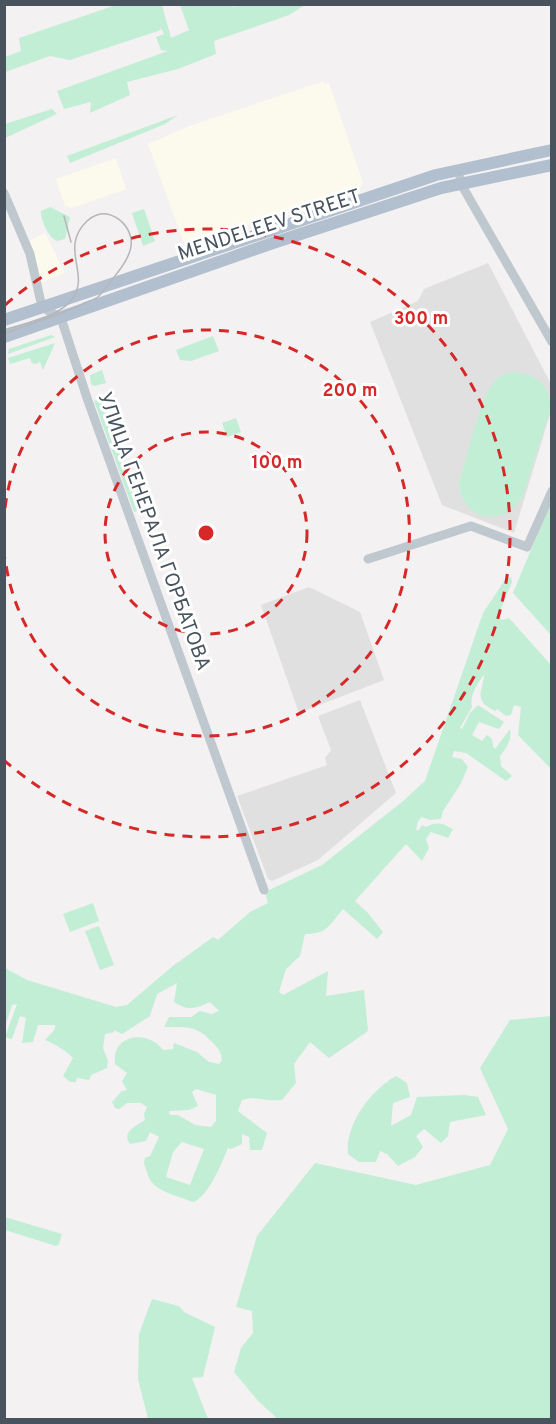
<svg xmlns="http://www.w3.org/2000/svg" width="556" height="1424" font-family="Overpass,sans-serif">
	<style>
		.commercial { fill: #fcf9ed }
		.education { fill: #e1e0e0 }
		.green { fill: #c2eed6; fill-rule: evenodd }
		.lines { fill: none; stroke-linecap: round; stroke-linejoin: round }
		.minor { stroke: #c0c8cf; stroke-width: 9 }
		.major { stroke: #b2bfcf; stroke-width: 12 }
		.tram { stroke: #b4b6bb; stroke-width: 1.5 }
		.ring { fill: none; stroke: #d62828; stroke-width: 3; stroke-dasharray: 10 8 }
		.labels { text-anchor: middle; stroke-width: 6; stroke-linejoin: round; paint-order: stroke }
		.street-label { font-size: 20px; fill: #49535e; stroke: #fff }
		.centre { fill: #d62828; stroke: #fff; stroke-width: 3 }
		.ring-label { font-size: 18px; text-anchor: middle; font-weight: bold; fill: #d62828; stroke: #fff; stroke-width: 6; stroke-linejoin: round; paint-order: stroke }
	</style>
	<rect width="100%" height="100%" fill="#f3f1f1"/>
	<g class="commercial">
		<path d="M324 81 325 84 329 83 363 182 361 187 185 246 148 144 189 126Z"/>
		<path d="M116 158 126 189 72 208 65 206 56 179Z"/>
		<path d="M45 233 65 273 42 282 27 242Z"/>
	</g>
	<g class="education">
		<path d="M488 263 551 384V411L514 533 442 505 370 322 418 301 424 289Z"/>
		<path d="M309 587 360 612 384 680 299 713 261 605Z"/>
		<path d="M360 700 396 793 318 860 272 881 268 879 237 796 327 765 325 758 331 750 318 716Z"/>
	</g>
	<g class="green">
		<path d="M231 4 233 7 236 4 305 5 289 15 214 41 216 54 178 69 127 82 130 95 90 113 91 102 64 109 57 91 168 51 161 50 156 37 164 34 160 26 161 30 70 60 50 56 5 72V57L21 51 19 38 116 5H162L171 38 189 30 180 5Z"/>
		<path d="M52 109 57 114 5 138V124Z"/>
		<path d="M178 115 165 124 70 163 67 156Z"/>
		<path d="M50 207 70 217 65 239 57 241C49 238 40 220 41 211Z"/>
		<path d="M144 209 155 241 143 246 132 213Z"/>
		<path d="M51 335 55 337 8 354 9 349Z"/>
		<path d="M213 336 219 351 191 361 180 360 176 350Z"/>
		<path d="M55 343 43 370 40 362 35 364 32 363 30 358 10 364 8 358Z"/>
		<path d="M102 370 106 383 94 386 91 384 90 375Z"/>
		<path d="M513 372C536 374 550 384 551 408L523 496C504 529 461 521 459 482 467 457 479 403 493 383 498 376 505 374 513 372Z"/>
		<path d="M100 399 139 510 134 512 94 401Z"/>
		<path d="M236 418 241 432 227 437 222 423Z"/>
		<path d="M551 502V635L513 593Z"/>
		<path d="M511 577 512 582 498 616 502 620 509 618 551 665V769L518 735 521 707 514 705 511 715 506 716 497 709 495 711C472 699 483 693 484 674 478 684 469 695 472 707L460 728 462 729 470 713 478 705 504 722 499 729 479 722 472 735 482 741 487 735 492 739 493 746 495 749 510 729C512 740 507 747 500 756L501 766 512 776 506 781 466 753 454 751 452 757 462 759 468 767 460 785 443 811 441 819 430 820 422 817 418 821 416 830H419L422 825 426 827C437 821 442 823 453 829L448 838 431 832 426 839 429 848 422 861 406 844 355 901 367 912 383 932 377 939 343 909C329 925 328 934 305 934L300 956 286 969 279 992 283 995 328 971 326 996 364 990 368 1031 329 1058 310 1042 294 1064 296 1083 282 1100C266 1102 257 1095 242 1100L238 1111 267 1133 262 1150H250L249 1137 242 1134V1144L231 1149 228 1148C222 1162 208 1198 193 1202 176 1195 150 1191 147 1172 145 1166 143 1164 145 1158L150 1156 159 1137 150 1132 146 1141 130 1144C121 1132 136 1126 145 1120L144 1114 147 1107 141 1103H127L119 1109 115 1108 112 1102 122 1091 127 1090 122 1081 127 1073 115 1064C111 1034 148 1029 163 1050L173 1049 174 1043 197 1052 209 1062 219 1064 222 1060C221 1052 219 1049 213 1043 197 1025 187 1027 164 1027L169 1017H191L200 1011 211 1014 219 1011 210 1002C195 1009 188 1011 174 1002L177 983 157 994 150 1016 122 1034 114 1030V1032L105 1034 103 1048 108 1061 107 1068 91 1075 89 1080 77 1078 76 1082H70L63 1076 73 1058C65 1050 55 1044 45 1040L55 1029V1025H38L33 1042 22 1043 26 1018 20 1016 12 1039 5 1037 17 1004 12 1005 5 1027V968L27 980 116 1007 127 1005 173 966 213 937 218 940 250 912 268 903 265 892 322 865 402 802 425 781 483 613 505 580ZM196 1089 216 1095V1121L211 1127 195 1125 178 1115H170L169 1111 189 1110 198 1106 192 1092ZM182 1142 204 1149 190 1185 166 1177 173 1152Z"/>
		<path d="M93 903 99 921 70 932 63 914Z"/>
		<path d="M99 926 114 965 100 970 85 931Z"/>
		<path d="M551 1016V1419H278L258 1401 234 1372 241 1348 253 1333 252 1311 236 1307 257 1236 315 1163 416 1185 490 1165 508 1129 480 1068 510 1020Z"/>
		<path d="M396 1076 407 1083 410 1097 393 1103 391 1126 411 1115 417 1097 464 1095 478 1097 486 1115 450 1122 448 1136 441 1143 424 1129 416 1136 423 1147 415 1157 398 1166 387 1154 380 1151 376 1162H359L348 1154C345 1124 371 1090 396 1076Z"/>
		<path d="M5 1217 62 1234 59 1244 56 1246 5 1230Z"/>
		<path d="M152 1299 179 1306 184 1312 215 1327 203 1377 192 1378 208 1419H148L138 1379 139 1334Z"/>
	</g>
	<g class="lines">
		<g class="minor">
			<path d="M460 178 461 184 552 342"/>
			<path d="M4 193 30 254 42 307 61 318 87 398 264 890"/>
			<path d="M368 559 471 526 527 547 552 491"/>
		</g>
		<g class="major">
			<path d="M4 320 436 175 552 150"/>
			<path d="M4 337 273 243 441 188 552 165"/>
		</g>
		<g class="tram">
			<path d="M64 216 71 242"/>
			<path d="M4 330C26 323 60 317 73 298 90 273 59 248 87 221 92 216 100 213 107 214 120 217 129 227 131 239 133 251 125 263 118 272 112 280 105 290 98 297 94 300 86 302 81 305 56 316 30 324 4 334"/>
		</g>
	</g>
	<g class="ring">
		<circle cx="206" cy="533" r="101"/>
		<path d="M5 508A203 203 0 1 1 5 558"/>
		<path d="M5 305A304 304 0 1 1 5 761"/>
	</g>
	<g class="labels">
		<g class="street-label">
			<text transform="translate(269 224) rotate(-18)" y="7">MENDELEEV STREET</text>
			<text transform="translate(155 531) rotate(70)" y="7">УЛИЦА ГЕНЕРАЛА ГОРБАТОВА</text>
		</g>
	</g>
	<circle cx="206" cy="533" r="9" class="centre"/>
	<g class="ring-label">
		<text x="421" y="324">300 m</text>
		<text x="350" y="396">200 m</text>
		<text x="277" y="468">100 m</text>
	</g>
	<rect width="556" height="1424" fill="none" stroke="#49535e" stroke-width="12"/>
</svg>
